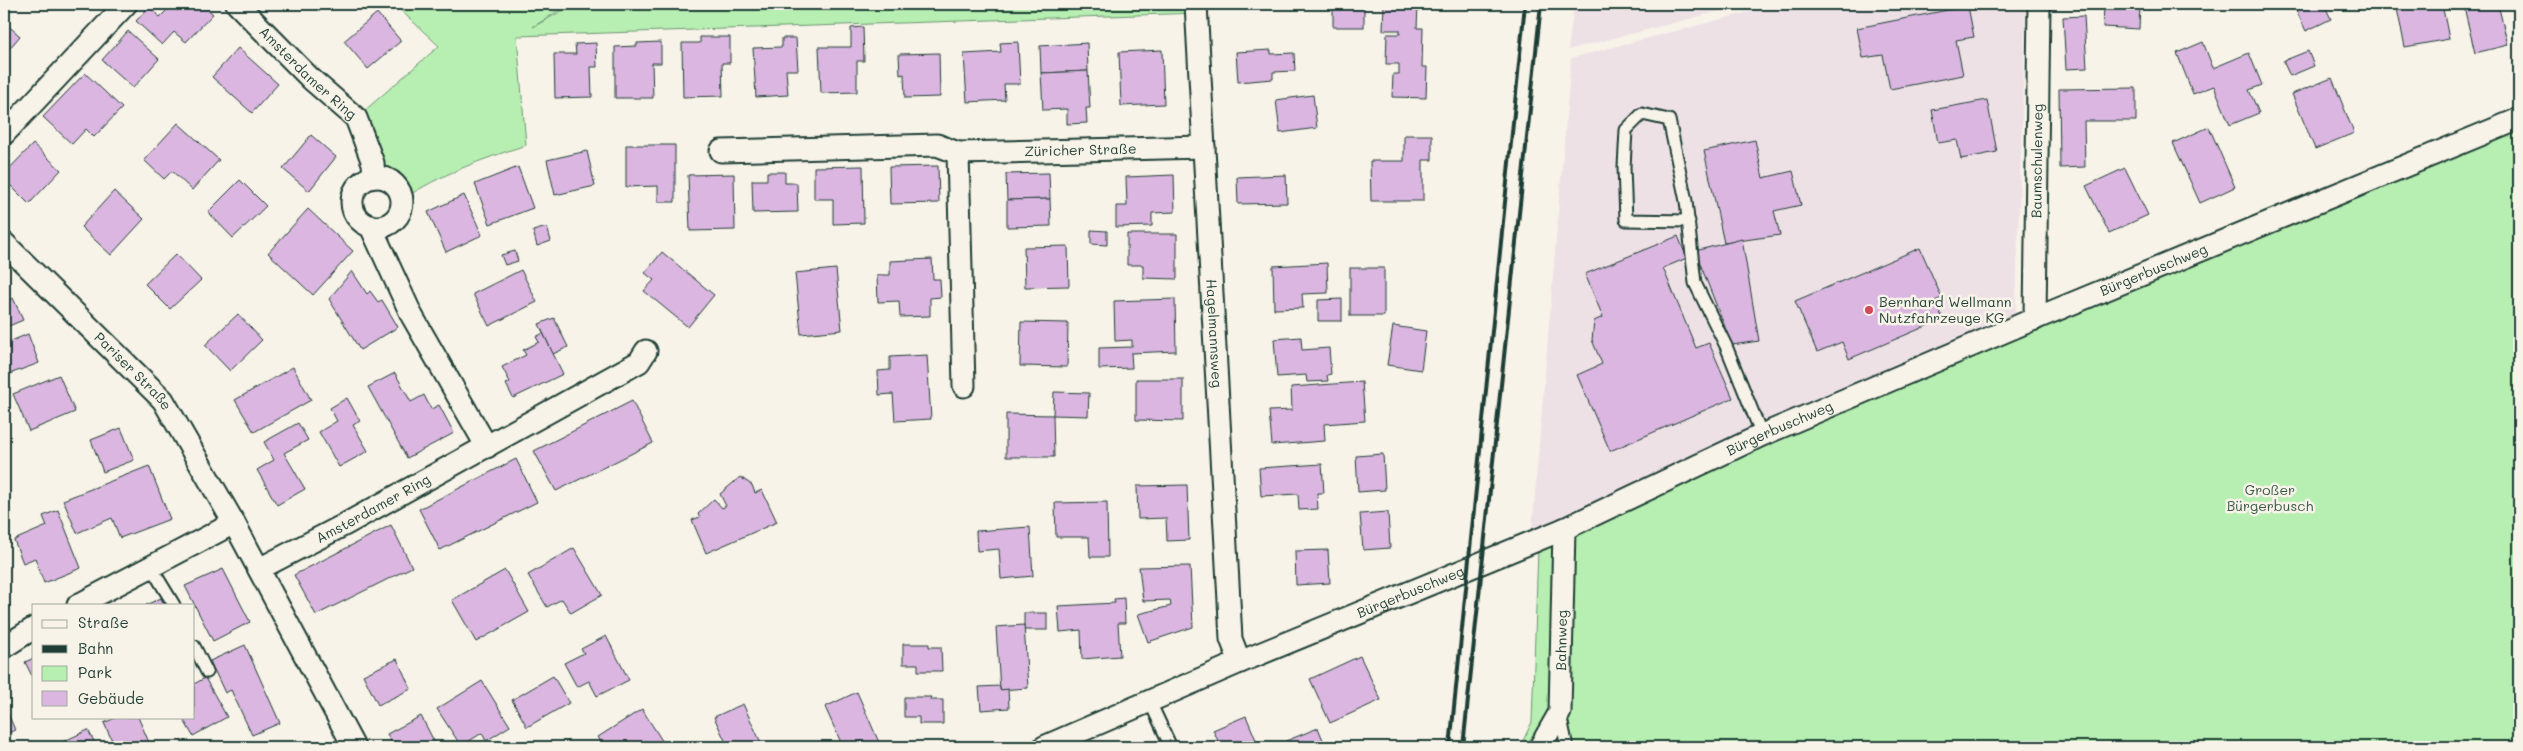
<svg xmlns="http://www.w3.org/2000/svg" width="2523" height="751" font-family="Mali,sans-serif">
	<style>
		.built { fill: #eee1e6 }
		.green { fill: #b7eeb1; stroke: #6b9672 }
		.building { fill: #dab6e1; stroke: #1f3d34 }
		.lines { fill: none; stroke-linecap: round; stroke-linejoin: round }
		.service-casing { stroke: #1f3d34; stroke-width: 15 }
		.minor-casing { stroke: #1f3d34; stroke-width: 25 }
		.service { stroke: #f7f3e8; stroke-width: 11 }
		.minor { stroke: #f7f3e8; stroke-width: 21 }
		.rail { stroke: #1f3d34; stroke-width: 4 }
		.poi-dot { fill: #d1495b; stroke: #f7f3e8; stroke-width: 2 }
		.labels { text-anchor: middle; stroke-width: 5; stroke-linejoin: round; paint-order: stroke }
		.street-label { font-size: 14px; fill: #1f3d34; stroke: #f7f3e8 }
		.poi-label { font-size: 14px; fill: #1f3d34; stroke: #f7f3e8; text-anchor: start }
		.park-label { font-size: 14px; fill: #365847; stroke: #f7f3e8 }
	</style>
	<rect width="100%" height="100%" fill="#f7f3e8"/>
	<filter id="ink" filterUnits="userSpaceOnUse"><feTurbulence type="fractalNoise" baseFrequency=".02" numOctaves="2"/><feDisplacementMap in="SourceGraphic" scale="10" xChannelSelector="R" yChannelSelector="G"/><feConvolveMatrix kernelMatrix="1 2 1 2 8 2 1 2 1" color-interpolation-filters="sRGB"/></filter>
	<g filter="url(#ink)">
		<g class="built">
			<path d="M1574 4H1747L1568 50Z"/>
			<path d="M1780 4H2026L2015 328 1531 541 1571 58Z"/>
		</g>
		<g class="green">
			<path d="M394 4H569L533 27 574 4H1196L1197 13 517 36 526 145C483 159 440 174 402 200L396 185 382 178 356 118 439 46Z"/>
			<path d="M2519 121V747H1520L1532 722 1538 549 1564 529Z"/>
		</g>
		<g class="building">
			<path d="M173 4H202L213 14 186 42 174 32 162 45 136 21 149 7 160 17Z"/>
			<rect x="1240" y="4" width="44" height="1"/>
			<rect x="1333" y="4" width="31" height="23"/>
			<path d="M1384 4H1418L1417 28H1423L1422 67H1427L1426 98 1392 97 1393 74H1399V64H1386L1387 34H1400V30H1383Z"/>
			<path d="M2104 4H2140L2139 29 2103 27Z"/>
			<path d="M2293 4H2324L2331 19 2306 31Z"/>
			<path d="M2396 4H2442L2449 39 2405 47Z"/>
			<path d="M2475 4H2498L2508 45 2475 53 2464 7Z"/>
			<path d="M1968 6 1974 37 1956 40 1963 75 1890 89 1883 55 1863 58 1857 28Z"/>
			<path d="M377 13 401 41 368 69 344 41Z"/>
			<path d="M2084 16 2087 68 2066 69 2063 17Z"/>
			<path d="M4 22 20 36 4 55Z"/>
			<path d="M863 27 864 61H857V92L821 93 819 47H851V28Z"/>
			<path d="M128 31 159 59 133 88 102 60Z"/>
			<path d="M700 37H730V63H722L723 96 683 97 682 43H700Z"/>
			<path d="M782 38H796L798 70H786L788 95 756 97 753 48 782 47Z"/>
			<path d="M661 42V63H652L653 98H615V47L637 46V43Z"/>
			<path d="M1018 42 1020 84H1004L1005 100 967 102 964 54 1001 52 1000 43Z"/>
			<path d="M2203 42 2213 68 2249 53 2262 85 2249 90 2259 113 2230 125 2214 86 2193 94 2177 53Z"/>
			<path d="M596 43 597 67H591L592 97 555 98 554 54H576L575 44Z"/>
			<path d="M1087 43 1088 71 1041 73 1040 46Z"/>
			<path d="M238 48 278 84 252 113 212 77Z"/>
			<path d="M1162 50 1164 104 1121 106 1119 52Z"/>
			<path d="M1271 50V54L1294 53 1295 71 1273 72V79L1238 82 1236 52Z"/>
			<path d="M2308 51 2314 66 2290 76 2283 61Z"/>
			<path d="M939 53 940 97 905 98 904 74 900 75 899 54Z"/>
			<path d="M1088 71 1090 108H1086L1087 123 1067 124V109L1043 110 1041 73Z"/>
			<path d="M85 73 122 108 94 137 86 129 72 144 43 117Z"/>
			<path d="M2332 78 2354 133 2315 149 2292 94Z"/>
			<path d="M2136 88V121H2084L2085 167 2060 168 2059 89Z"/>
			<path d="M1313 95 1317 128 1280 133 1276 100Z"/>
			<path d="M1987 100 1997 152 1961 159 1957 140 1938 143 1932 110Z"/>
			<path d="M178 123 219 160 192 190 172 171 164 179 144 160Z"/>
			<path d="M2209 127 2235 187 2200 203 2173 143Z"/>
			<path d="M311 135 336 157 309 191 283 169Z"/>
			<path d="M1404 135H1432V160H1423V201H1371L1370 161H1404Z"/>
			<path d="M1755 140 1763 178 1793 171 1801 205 1774 211 1780 235 1724 243 1704 151Z"/>
			<path d="M33 144 61 170 29 204 4 179V174Z"/>
			<path d="M626 145H675V202H658V186L626 187Z"/>
			<path d="M587 151 595 186 555 195 547 160Z"/>
			<path d="M863 166 864 223 833 224V199H814V167Z"/>
			<path d="M938 166 939 203 890 204 889 167Z"/>
			<path d="M518 167 533 208 490 224 475 184Z"/>
			<path d="M2125 168 2148 215 2109 233 2086 186Z"/>
			<path d="M767 172H785V183H797L798 212 753 213 752 180H767Z"/>
			<path d="M1049 173 1050 199 1007 200 1006 174Z"/>
			<path d="M734 174 735 230 690 231 688 175Z"/>
			<path d="M1174 175 1175 212 1152 213V226L1116 227V206H1127L1126 177Z"/>
			<path d="M1286 175 1287 203 1238 204 1237 177Z"/>
			<path d="M240 180 266 206 233 238 208 212Z"/>
			<path d="M114 191 144 219 111 255 81 227Z"/>
			<path d="M464 195 482 235 446 252 428 212Z"/>
			<path d="M1050 199 1051 226 1007 227V200Z"/>
			<path d="M308 209 353 251 313 295 268 253Z"/>
			<path d="M547 227 551 241 537 246 533 231Z"/>
			<path d="M1091 230 1107 231V245L1091 244Z"/>
			<path d="M1127 234H1177V279L1143 278V265H1127Z"/>
			<path d="M1678 236 1687 258 1663 268 1696 348 1709 343 1733 398 1610 451 1577 375 1602 364 1592 340 1594 321 1603 317 1585 274Z"/>
			<path d="M1742 239 1759 341 1732 345 1695 251Z"/>
			<path d="M1068 246 1069 286 1025 287 1024 247Z"/>
			<path d="M1920 248 1942 298 1935 301 1943 319 1849 359 1842 342 1817 352 1795 301Z"/>
			<path d="M515 251 518 261 505 265 501 255Z"/>
			<path d="M662 252 714 295 688 327 644 291 654 280 645 273Z"/>
			<path d="M176 254 201 280 170 309 145 284Z"/>
			<path d="M932 259 933 279H940L941 297 930 298V316L900 317 899 301 878 302 877 275H890V261Z"/>
			<path d="M1327 263 1328 293 1302 294 1303 308 1274 309 1273 266Z"/>
			<rect x="1350" y="268" width="34" height="48"/>
			<path d="M836 269 842 330 801 334 795 273Z"/>
			<path d="M521 270 537 302 489 326 473 294Z"/>
			<path d="M352 271 367 294 370 291 378 302 382 300 398 327 360 350 329 299Z"/>
			<path d="M4 298 5 301 13 298 23 320 4 328Z"/>
			<path d="M1175 299 1176 351 1131 353 1132 368 1099 369V348L1132 347V340L1115 341 1114 301Z"/>
			<path d="M1342 299V321H1318V300Z"/>
			<path d="M238 314 262 340 230 371 205 345Z"/>
			<path d="M554 318 568 347 553 354 539 324Z"/>
			<path d="M1021 322 1068 323 1067 367 1020 366Z"/>
			<path d="M1393 326 1426 331 1421 370 1387 365Z"/>
			<path d="M543 333 563 374 513 398 506 384 510 382 502 367 526 355 523 350 539 342 536 337Z"/>
			<path d="M28 334 39 363 4 376V344Z"/>
			<path d="M1301 337 1302 350 1329 348 1331 374 1327 375 1328 381 1307 382 1306 375 1277 377 1274 339Z"/>
			<path d="M927 355 931 419 895 421 893 394 879 395 878 371 890 370V357Z"/>
			<path d="M293 367 311 400 254 432 235 400Z"/>
			<path d="M395 373 411 402 424 395 431 409 439 405 454 433 407 458 368 387Z"/>
			<path d="M59 375 75 412 29 431 13 394Z"/>
			<path d="M1136 379H1183V421L1136 420Z"/>
			<path d="M1362 382 1365 421 1324 424 1325 441 1272 445 1269 411 1292 410 1291 387Z"/>
			<path d="M1054 392 1089 393 1088 416 1053 415Z"/>
			<path d="M347 398 360 421 353 425 368 451 339 467 319 432 337 421 330 408Z"/>
			<path d="M632 401 653 443 556 491 534 451Z"/>
			<path d="M1006 414 1053 415 1054 457H1006Z"/>
			<path d="M298 423 308 440 284 453 305 489 277 505 257 470 274 460 264 442Z"/>
			<path d="M121 428 134 460 103 472 91 440Z"/>
			<path d="M1383 454 1385 490 1358 492 1356 456Z"/>
			<path d="M516 459 537 502 440 550 419 509Z"/>
			<path d="M1322 464 1324 493H1317L1318 509 1299 510 1298 494 1261 496 1259 468Z"/>
			<path d="M149 466 170 519 120 538 112 518 77 533 63 500Z"/>
			<path d="M740 477 752 485 755 493 762 490 777 522 706 553 692 520 700 517 698 514 714 499 722 508 726 506 720 494Z"/>
			<path d="M1187 485 1189 540 1167 541 1166 518 1138 519 1137 486Z"/>
			<path d="M1107 502 1108 557H1090L1089 537H1056L1055 503Z"/>
			<path d="M58 510 81 568 44 583 35 558 23 563 14 540 47 526 43 516Z"/>
			<path d="M1388 512 1390 548 1363 550 1360 514Z"/>
			<path d="M391 525 412 567 316 615 294 575Z"/>
			<path d="M1030 527 1033 576 1001 579 999 549 977 551 976 531Z"/>
			<path d="M574 548 602 595 571 613 562 599 547 607 528 575Z"/>
			<path d="M1328 550 1330 583 1296 585 1295 551Z"/>
			<path d="M1190 566 1193 627 1148 642 1138 614 1171 606 1170 600 1143 601 1139 567Z"/>
			<path d="M223 569 250 622 213 641 185 586Z"/>
			<path d="M505 570 529 612 476 642 452 600Z"/>
			<path d="M161 598 164 605H146Z"/>
			<path d="M1124 598 1125 623H1118L1120 656 1082 659 1081 630 1060 632 1058 606 1115 603 1114 599Z"/>
			<rect x="1024" y="613" width="23" height="17"/>
			<path d="M1024 625 1028 688 1000 690 996 627Z"/>
			<path d="M606 636 629 680 597 696 589 681 577 687 564 663 584 653 581 649Z"/>
			<path d="M903 644H929V647H941L942 671H918V664H903Z"/>
			<path d="M245 645 280 723 252 735 231 690 225 693 210 661Z"/>
			<path d="M1360 656 1381 700 1330 723 1310 679Z"/>
			<path d="M34 658V680L25 662Z"/>
			<path d="M397 659 411 689 378 705 363 675Z"/>
			<path d="M553 676 569 703 527 727 512 700Z"/>
			<path d="M205 678 227 717 193 736 182 717H194V684Z"/>
			<path d="M482 681 510 726 486 741 482 733 461 746 437 709Z"/>
			<path d="M1000 686V690L1008 689 1009 708 981 710 979 687Z"/>
			<path d="M857 692 881 747H843L825 707Z"/>
			<path d="M904 697H931L930 700H943V724H919V717H904Z"/>
			<path d="M4 704 15 730 4 735Z"/>
			<path d="M743 704 763 747H728L714 717Z"/>
			<path d="M642 709 666 747H604L598 737Z"/>
			<path d="M421 716 435 743 427 747H394L387 734Z"/>
			<path d="M1246 716 1259 747H1221L1213 730Z"/>
			<path d="M117 717H138L151 747H115L104 723Z"/>
			<path d="M1318 728 1326 747H1271Z"/>
			<path d="M88 730 97 747H57L56 745Z"/>
		</g>
		<g class="lines">
			<defs>
				<g id="service">
					<path d="M1689 221 1626 220 1624 167 1626 130 1642 114 1669 120 1686 201 1695 283 1726 346 1762 435"/>
					<path d="M151 567 174 605"/>
					<path d="M194 646 207 672"/>
					<path d="M1150 702 1171 747"/>
					<path d="M1560 714 1567 747"/>
				</g>
				<g id="minor">
					<path id="s1" d="M237 4 311 79 356 118 373 163 374 177"/>
					<path id="s2" d="M1196 4 1229 601 1231 639 1240 662"/>
					<path d="M4 134 126 4"/>
					<path id="s3" d="M721 151 937 145 958 153 1204 147"/>
					<path d="M958 153 964 386"/>
					<circle cx="377" cy="202" r="25"/>
					<path d="M371 227 412 316 487 447"/>
					<path id="s4" d="M4 243 163 400 234 523 354 747"/>
					<path id="s5" d="M2035 319 2039 4"/>
					<path id="s6" d="M259 569 344 525 639 362 646 351"/>
					<path d="M78 605 234 523"/>
					<path d="M4 647 34 628"/>
					<path id="s7" d="M1044 747 1240 662 1564 529 1762 435 2027 322 2519 119"/>
					<path id="s8" d="M1540 747 1560 712 1564 529"/>
				</g>
			</defs>
			<use href="#service" class="service-casing"/>
			<use href="#minor" class="minor-casing"/>
			<use href="#service" class="service"/>
			<use href="#minor" class="minor"/>
			<g class="rail">
				<path d="M1450 747 1525 4"/>
				<path d="M1463 747 1541 4"/>
			</g>
		</g>
	</g>
	<circle class="poi-dot" cx="1869" cy="310" r="5"/>
	<g class="labels">
		<g class="street-label">
			<text dy="5" stroke="none"><textPath href="#s1" startOffset="99">Amsterdamer Ring</textPath></text>
			<text dy="5" stroke="none"><textPath href="#s3" startOffset="361">Züricher Straße</textPath></text>
			<text dy="5" stroke="none"><textPath href="#s5" startOffset="158">Baumschulenweg</textPath></text>
			<text dy="5" stroke="none"><textPath href="#s7" startOffset="1208">Bürgerbuschweg</textPath></text>
			<text dy="5" stroke="none"><textPath href="#s2" startOffset="330">Hagelmannsweg</textPath></text>
			<text dy="5" stroke="none"><textPath href="#s4" startOffset="182">Pariser Straße</textPath></text>
			<text dy="5" stroke="none"><textPath href="#s7" startOffset="802">Bürgerbuschweg</textPath></text>
			<text dy="5" stroke="none"><textPath href="#s6" startOffset="129">Amsterdamer Ring</textPath></text>
			<text dy="5" stroke="none"><textPath href="#s7" startOffset="398">Bürgerbuschweg</textPath></text>
			<text dy="5" stroke="none"><textPath href="#s8" startOffset="112">Bahnweg</textPath></text>
		</g>
		<g class="poi-label">
			<text x="1879" y="307">Bernhard Wellmann<tspan x="1879" dy="16">Nutzfahrzeuge KG</tspan></text>
		</g>
		<g class="park-label">
			<text x="2270" y="495">Großer<tspan x="2270" dy="16">Bürgerbusch</tspan></text>
		</g>
	</g>
	<rect width="2523" height="751" fill="none" stroke="#f7f3e8" stroke-width="20"/>
	<rect x="10" y="10" width="2503" height="731" fill="none" stroke="#1f3d34" stroke-width="2" filter="url(#ink)"/>
	<rect x="32" y="604" width="162" height="115" fill="#f7f3e8" stroke="#a1aaa0"/>
	<rect x="42" y="620" width="25" height="8" fill="#f7f3e8" stroke="#a1aaa0"/>
	<text x="78" y="628" font-size="15" fill="#1f3d34">Straße</text>
	<rect x="42" y="645" width="25" height="8" fill="#1f3d34" stroke="#a1aaa0"/>
	<text x="78" y="654" font-size="15" fill="#1f3d34">Bahn</text>
	<rect x="42" y="666" width="25" height="15" fill="#b7eeb1" stroke="#a1aaa0"/>
	<text x="78" y="678" font-size="15" fill="#1f3d34">Park</text>
	<rect x="42" y="691" width="25" height="15" fill="#dab6e1" stroke="#a1aaa0"/>
	<text x="78" y="704" font-size="15" fill="#1f3d34">Gebäude</text>
</svg>
